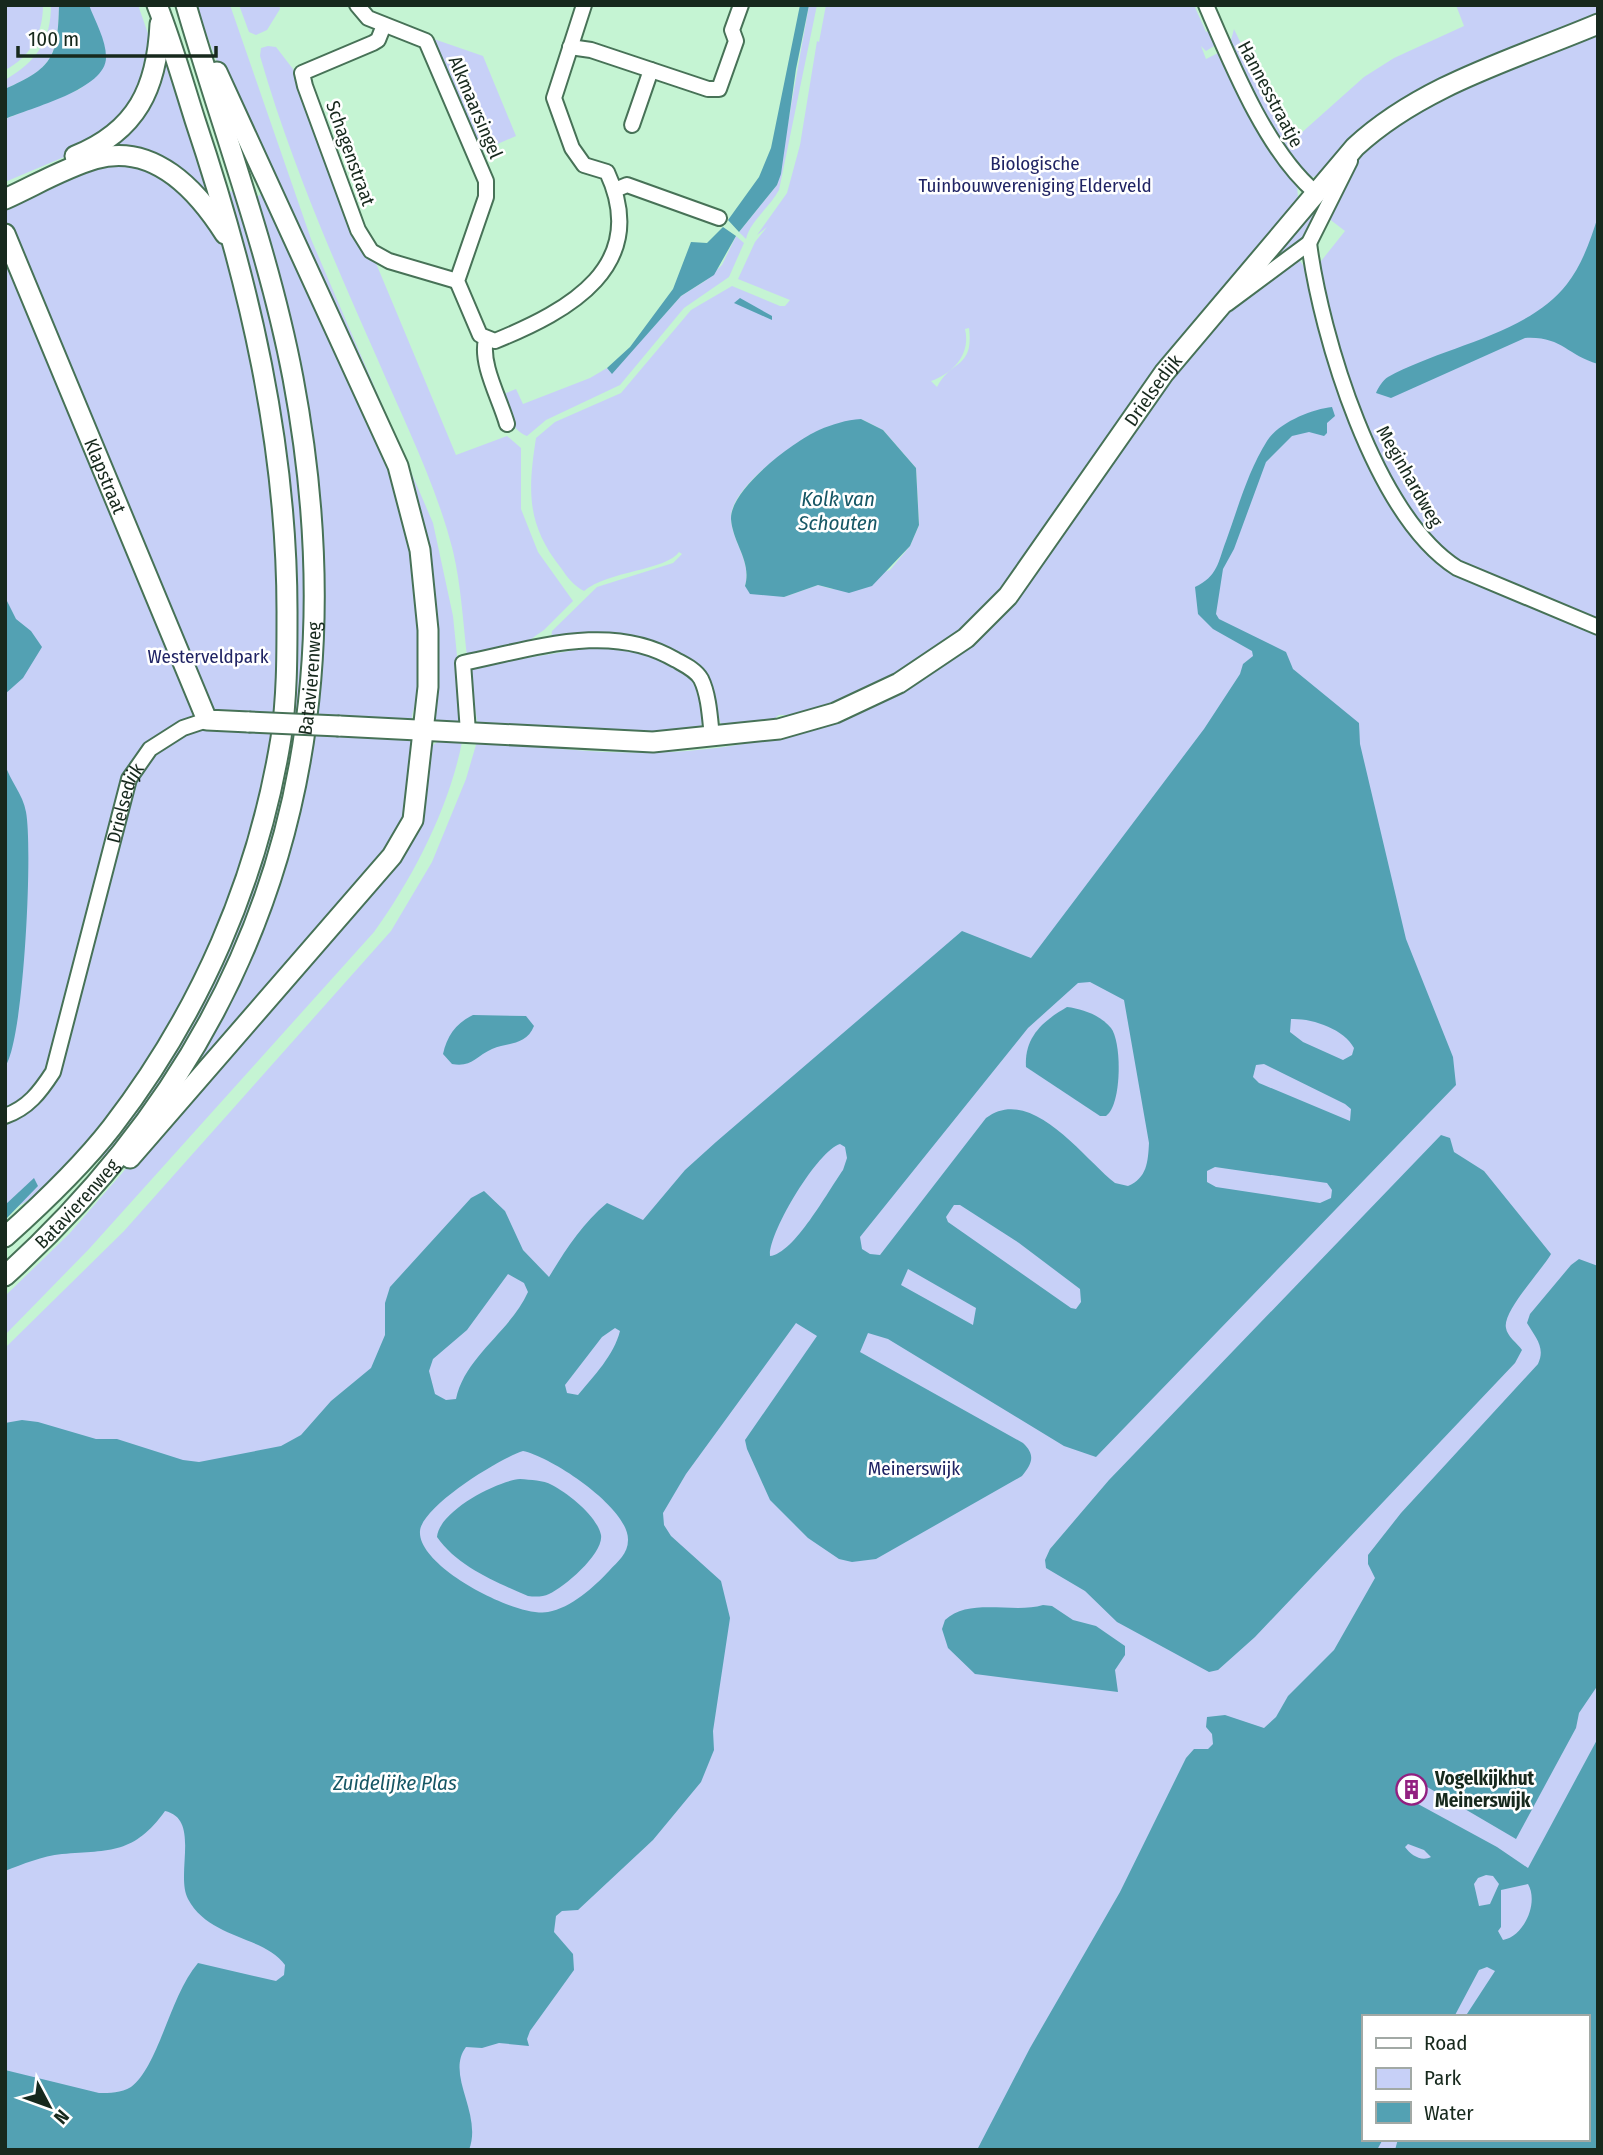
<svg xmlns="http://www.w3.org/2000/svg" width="1603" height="2155" font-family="'Fira Sans Condensed',sans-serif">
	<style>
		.green { fill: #c7d0f7; fill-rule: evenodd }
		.water { fill: #53a1b3; fill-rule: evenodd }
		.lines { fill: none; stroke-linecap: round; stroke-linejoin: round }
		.street-casing { stroke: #477257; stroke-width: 18 }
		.secondary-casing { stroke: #477257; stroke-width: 23 }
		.street { stroke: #fff; stroke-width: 14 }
		.secondary { stroke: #fff; stroke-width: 19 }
		.secondary-bridge-casing { stroke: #477257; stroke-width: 23; stroke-linecap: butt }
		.secondary-bridge { stroke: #fff; stroke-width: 19 }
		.labels { text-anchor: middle; stroke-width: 5; stroke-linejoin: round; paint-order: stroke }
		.street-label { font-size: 19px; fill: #17291d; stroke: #fff }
		.park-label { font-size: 19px; fill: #202464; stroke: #fff }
		.poi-label { font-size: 19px; font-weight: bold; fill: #17291d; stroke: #fff; text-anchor: start }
		.water-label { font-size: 21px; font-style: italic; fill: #165765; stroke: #fff }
	</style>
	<rect width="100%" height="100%" fill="#c5f4d3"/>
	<g class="green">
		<path d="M5 5H43C43 33 31 57 5 70Z"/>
		<path d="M51 5H59C58 57 52 69 5 89V80C36 62 51 41 51 5Z"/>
		<path d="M89 5H138L153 48 134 105 83 149 5 182V119L80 89 106 56Z"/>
		<path d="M195 5H230L311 239 433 523 453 616 463 715 461 724H437L431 717 422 536 236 110Z"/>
		<path d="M239 5H279L280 9 267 30 256 35 249 32Z"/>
		<path d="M809 5H817L779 190C770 207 750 221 746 239L739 232 777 185Z"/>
		<path d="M826 5H1194L1206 32 1210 30 1219 43 1206 51 1201 46 1206 59 1220 52 1283 166 1297 186 1298 197 1011 583 969 629 856 699 796 715H779L766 725 722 728 711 689 648 641 612 633 551 640 552 631 597 587 673 563 682 554 679 552C667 570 608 571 584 591 574 586 567 577 561 568 526 524 528 490 536 438L555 422 621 393 691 310 732 286 780 306H785L790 300 738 279 755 242 767 227 757 235 787 193 800 145 817 41 819 42ZM969 328C974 369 951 359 937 387L931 381C954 373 971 353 965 329ZM861 419 883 430 916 468 919 525 910 546 890 570 832 589 818 585 784 597 745 586C752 561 733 544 731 519 729 489 790 446 814 433 827 425 846 423 861 419Z"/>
		<path d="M1456 5H1598V17L1441 84 1324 171C1320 174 1314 178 1309 177 1290 174 1240 69 1229 48L1234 29 1266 96 1299 135 1364 77 1394 58 1464 26Z"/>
		<path d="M1598 30V2150H5V1348L124 1231 391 931 432 862 466 779 478 738C514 747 551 748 589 751 738 760 854 730 975 642 1022 578 1235 266 1300 261L1310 275 1345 231 1328 218 1364 149 1419 108ZM1363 2017H1587V2139H1363Z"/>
		<path d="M428 37 483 56 516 136 477 153Z"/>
		<path d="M268 46 276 47 293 69 333 181 373 256 456 455 507 436 521 448V509L538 552 573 601 544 630 518 648 467 657C463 622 461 585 453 551 436 484 404 421 377 358 333 259 290 160 260 56L261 48Z"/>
		<path d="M163 48 205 184 254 198 266 192 387 460 413 555 421 634 416 703C408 720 413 739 411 758 409 782 404 807 401 831L142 1134 5 1214V191L110 145Z"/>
		<path d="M1340 173 1303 240 1245 289Z"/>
		<path d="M736 236 744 243 729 277 684 308 620 385 546 420 527 436C513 432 502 408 504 394L516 389 523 404 590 378 607 368 612 373 681 296 705 281 722 265Z"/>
		<path d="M601 646C649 653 712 664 701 728L686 736 478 726 469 672 476 666Z"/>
		<path d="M457 738 462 742C449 808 413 878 374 932L89 1249 5 1335V1296L69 1234 403 850 428 749 441 739Z"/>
	</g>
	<g class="water">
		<path d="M59 5H89C95 21 106 40 106 57 107 89 30 108 5 119V89C52 68 58 58 59 5Z"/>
		<path d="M800 5H809L796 69 781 174 777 185 739 232 728 220 759 177 771 148Z"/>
		<path d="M1598 216V364C1566 355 1562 336 1525 338L1391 398 1376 393C1378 388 1383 380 1388 377 1441 347 1528 335 1567 284 1582 265 1591 239 1598 216Z"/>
		<path d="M723 227 736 236 714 275 681 296 612 374 607 368 630 347 673 289 691 242 707 243Z"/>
		<path d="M740 298 772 316V320L734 303Z"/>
		<path d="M1332 407 1335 416 1327 423V433L1324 436 1309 432 1292 436 1266 462 1234 549 1223 569 1216 614 1219 619 1286 652 1293 669 1359 723 1360 744 1406 939 1453 1057 1456 1085 1096 1457 1064 1446 888 1339 868 1333 860 1352 1023 1443C1036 1455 1032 1464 1022 1476L876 1559 852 1562 839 1559 808 1538 770 1500 747 1449 745 1440 817 1336 796 1323 686 1474 663 1513 664 1525 671 1536 721 1581 730 1618 713 1731 714 1750 701 1782 653 1840 578 1910 562 1911 556 1916 554 1932 573 1954 574 1970 530 2031 527 2039 529 2046 499 2043 482 2048 466 2047C445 2075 483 2113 469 2150H5V2070L99 2093C110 2093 121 2093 131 2087 159 2066 170 1995 198 1963L276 1981 284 1975 285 1965C265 1936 209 1939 188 1899 175 1874 201 1819 165 1811 134 1854 111 1850 62 1854 42 1856 23 1864 5 1871V1423L22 1420 38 1422 96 1439H117L183 1460 199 1462 281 1446 301 1435 331 1401 371 1368 385 1335V1303L390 1287 471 1198 484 1191 505 1211 523 1250 549 1277C566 1249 582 1224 607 1203L643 1220 685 1170 716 1142 962 931 1031 958 1204 729 1240 674 1243 664 1253 656 1252 651 1213 629 1198 614 1195 587C1218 576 1218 562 1226 541 1238 508 1248 471 1267 441 1278 423 1312 409 1332 407ZM1090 982 1124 1000 1149 1143C1148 1162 1147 1178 1128 1186L1115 1183C1083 1158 1031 1084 986 1118L880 1255 870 1254 862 1249 860 1237 1028 1028 1078 983ZM1291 1019C1312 1018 1344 1029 1354 1048L1352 1055 1343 1060 1303 1042 1290 1032ZM1264 1064 1345 1104 1351 1109 1350 1121 1259 1083 1253 1077 1256 1065ZM840 1144 845 1147 847 1158 843 1170C828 1191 794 1254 770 1256 768 1233 818 1150 840 1144ZM1215 1167 1327 1183 1332 1190 1331 1198 1320 1203 1216 1187 1207 1182V1171ZM954 1205H960L1019 1243 1080 1289 1081 1302 1076 1309 1071 1308 948 1222 946 1217ZM908 1269 976 1308 973 1325 901 1285ZM508 1274 524 1283 528 1292C511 1331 465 1356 456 1399L446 1400 435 1394 429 1371 433 1359 467 1330ZM615 1328 620 1331C614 1355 594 1376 578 1395L567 1393 565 1385 602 1337ZM523 1451C552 1457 629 1508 628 1540 628 1554 618 1561 609 1571 594 1587 571 1608 548 1612 517 1618 417 1567 420 1531 422 1506 500 1458 523 1451Z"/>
		<path d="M861 419 883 430 916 468 919 525 910 546 872 586 849 593 818 585 784 597 750 594 745 586C752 561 733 544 731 519 730 489 794 441 819 430 833 424 846 420 861 419Z"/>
		<path d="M5 597 16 619 31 631 42 647 23 678 5 694Z"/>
		<path d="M5 764C10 781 23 794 26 812 33 849 24 1041 5 1067Z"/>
		<path d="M1067 1007C1083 1009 1100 1015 1111 1028 1122 1042 1122 1105 1106 1116H1100L1026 1067C1024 1037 1043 1021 1067 1007Z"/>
		<path d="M473 1015 526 1016 534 1026C526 1046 508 1042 492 1049 476 1056 471 1068 452 1064L443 1054C447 1036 456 1023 473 1015Z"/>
		<path d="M1441 1135 1450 1138 1454 1152 1484 1171 1551 1254C1542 1270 1502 1312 1506 1328 1507 1336 1517 1343 1522 1350L1515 1363 1255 1637 1218 1670 1209 1672 1117 1622 1085 1591 1046 1568 1045 1560 1050 1549 1109 1480Z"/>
		<path d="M34 1178 38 1186 5 1220V1205Z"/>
		<path d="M1579 1259 1598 1266V1685L1579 1713 1576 1728 1516 1839 1417 1781 1404 1785 1407 1798 1497 1847 1528 1868 1598 1738V2150H1395L1398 2139H1587V2017H1465L1495 1971 1487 1967 1479 1970 1454 2017H1363V2139H1383L1377 2150H977L1030 2048 1120 1892 1186 1758 1194 1749H1208L1213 1744 1212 1734 1206 1727 1207 1717 1225 1715 1264 1728 1276 1717 1288 1696 1334 1650 1375 1578 1368 1564V1555L1401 1513 1538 1364C1546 1347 1535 1337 1527 1323L1530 1314 1571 1265ZM1408 1844 1424 1850 1431 1857C1421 1862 1411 1855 1405 1847ZM1486 1875 1493 1876 1499 1884 1490 1904 1479 1906 1474 1884 1478 1878ZM1528 1884C1539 1903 1524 1936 1503 1940L1498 1931 1501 1927V1890Z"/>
		<path d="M520 1479C531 1480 543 1480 552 1485 569 1494 597 1516 601 1535 604 1553 565 1587 549 1594 543 1597 535 1597 528 1596 496 1582 458 1567 437 1537 439 1511 497 1481 520 1479Z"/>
		<path d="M1043 1605 1052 1606 1073 1620 1096 1626 1125 1646V1655L1115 1670 1118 1692 975 1674 948 1648 942 1629 945 1620C969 1597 1014 1614 1043 1605Z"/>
	</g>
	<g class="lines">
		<defs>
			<g id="street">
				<path d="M357 5 368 18 426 41 486 181V197L457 281 480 335 495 341C569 311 651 266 607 172L584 165 572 148 554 98 584 5"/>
				<path d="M1206 5C1231 63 1267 152 1315 192"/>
				<path d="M384 25 378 40 373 43 302 73 305 86 358 230 371 251 389 261 457 281"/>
				<path d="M570 47 591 50 708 89H719L736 41 732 30 741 5"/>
				<path d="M632 125 651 70"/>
				<path d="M615 190 627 185 719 218"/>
				<path d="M1309 243C1321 336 1375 516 1457 568L1598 627"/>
				<path d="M1227 304 1309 243 1350 161"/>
				<path d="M486 340C480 364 500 399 507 424"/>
				<path d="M468 732 463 663C533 649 611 621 676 660 685 665 696 670 701 679 709 695 710 719 712 737"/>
				<path id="s1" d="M5 1116C28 1108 40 1092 53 1072L129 779 150 749 183 728 207 720"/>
			</g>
			<g id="secondary">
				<path d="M75 156C137 131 157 88 160 24"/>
				<path d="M5 199C34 186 64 168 95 159 153 142 197 190 225 234"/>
				<path id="s2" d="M5 234 207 720 249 722"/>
				<path id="s3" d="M339 726 653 742 779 729 835 713 899 683 966 638 1008 596 1164 373 1355 147C1422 85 1515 59 1598 24"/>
				<path d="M130 1158 392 856 413 820 428 687V630L420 550 398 466 217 72"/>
				<path d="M5 1237C43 1203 81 1167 112 1127 200 1013 258 880 281 738 287 698 287 657 287 618 288 447 249 281 195 120 183 82 172 43 157 5"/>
				<path id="s4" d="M5 1276C273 1033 359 729 293 378 269 251 222 129 186 5"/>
			</g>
		</defs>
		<use href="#street" class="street-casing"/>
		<use href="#secondary" class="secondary-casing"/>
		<use href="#street" class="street"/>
		<use href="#secondary" class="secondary"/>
		<defs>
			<path id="secondary-bridge" d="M249 722 339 726"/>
		</defs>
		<use href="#secondary-bridge" class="secondary-bridge-casing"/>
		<use href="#secondary-bridge" class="secondary-bridge"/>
	</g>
	<defs>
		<symbol id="building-ring" viewBox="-11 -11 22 22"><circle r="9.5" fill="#fff" stroke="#922081" stroke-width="1.5"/><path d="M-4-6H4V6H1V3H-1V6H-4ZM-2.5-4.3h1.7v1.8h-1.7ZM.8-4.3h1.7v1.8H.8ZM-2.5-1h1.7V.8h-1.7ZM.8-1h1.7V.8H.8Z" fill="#922081"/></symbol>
	</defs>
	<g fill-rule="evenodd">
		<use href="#building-ring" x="1394" y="1772" width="35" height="35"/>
	</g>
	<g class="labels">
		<g class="street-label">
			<text transform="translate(1271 94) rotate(62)" y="7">Hannesstraatje</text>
			<text transform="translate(476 107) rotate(67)" y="7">Alkmaarsingel</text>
			<text transform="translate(351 153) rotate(70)" y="7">Schagenstraat</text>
			<text dy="7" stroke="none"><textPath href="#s3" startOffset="962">Drielsedijk</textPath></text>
			<text dy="7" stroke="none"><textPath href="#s2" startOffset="262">Klapstraat</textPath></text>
			<text transform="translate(1410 476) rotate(60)" y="7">Meginhardweg</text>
			<text dy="7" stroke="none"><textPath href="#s4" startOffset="688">Batavierenweg</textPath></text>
			<text dy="7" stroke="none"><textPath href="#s1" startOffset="345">Drielsedijk</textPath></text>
			<text dy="7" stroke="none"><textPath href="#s4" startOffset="102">Batavierenweg</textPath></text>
		</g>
		<g class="park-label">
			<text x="1035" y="170">Biologische<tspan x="1035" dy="22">Tuinbouwvereniging Elderveld</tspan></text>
			<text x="208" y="663">Westerveldpark</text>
			<text x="914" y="1475">Meinerswijk</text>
		</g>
		<g class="poi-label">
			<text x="1435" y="1785">Vogelkijkhut<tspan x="1435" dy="22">Meinerswijk</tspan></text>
		</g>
		<g class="water-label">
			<text x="838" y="506">Kolk van<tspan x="838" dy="24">Schouten</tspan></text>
			<text x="395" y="1790">Zuidelijke Plas</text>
		</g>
	</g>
	<rect width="1603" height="2155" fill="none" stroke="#17291d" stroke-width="14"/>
	<rect x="1362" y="2015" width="228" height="126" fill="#ffffff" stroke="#a2a9a5" stroke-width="2"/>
	<rect x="1376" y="2038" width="35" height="10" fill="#ffffff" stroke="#a2a9a5" stroke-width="2"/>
	<text x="1424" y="2050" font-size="21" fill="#17291d">Road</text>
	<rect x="1376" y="2068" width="35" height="21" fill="#c7d0f7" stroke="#a2a9a5" stroke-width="2"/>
	<text x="1424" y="2085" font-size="21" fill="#17291d">Park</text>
	<rect x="1376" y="2102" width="35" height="21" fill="#53a1b3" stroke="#a2a9a5" stroke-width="2"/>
	<text x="1424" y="2120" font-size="21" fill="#17291d">Water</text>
	<g transform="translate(49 2106) rotate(131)" stroke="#ffffff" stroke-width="5" paint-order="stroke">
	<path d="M0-5L12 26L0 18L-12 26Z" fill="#17291d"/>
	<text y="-10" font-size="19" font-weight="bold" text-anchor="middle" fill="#17291d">N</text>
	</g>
	<path d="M18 46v10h198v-10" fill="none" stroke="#17291d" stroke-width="3.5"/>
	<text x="28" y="46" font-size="21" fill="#17291d" stroke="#ffffff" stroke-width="5" paint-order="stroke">100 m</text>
</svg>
